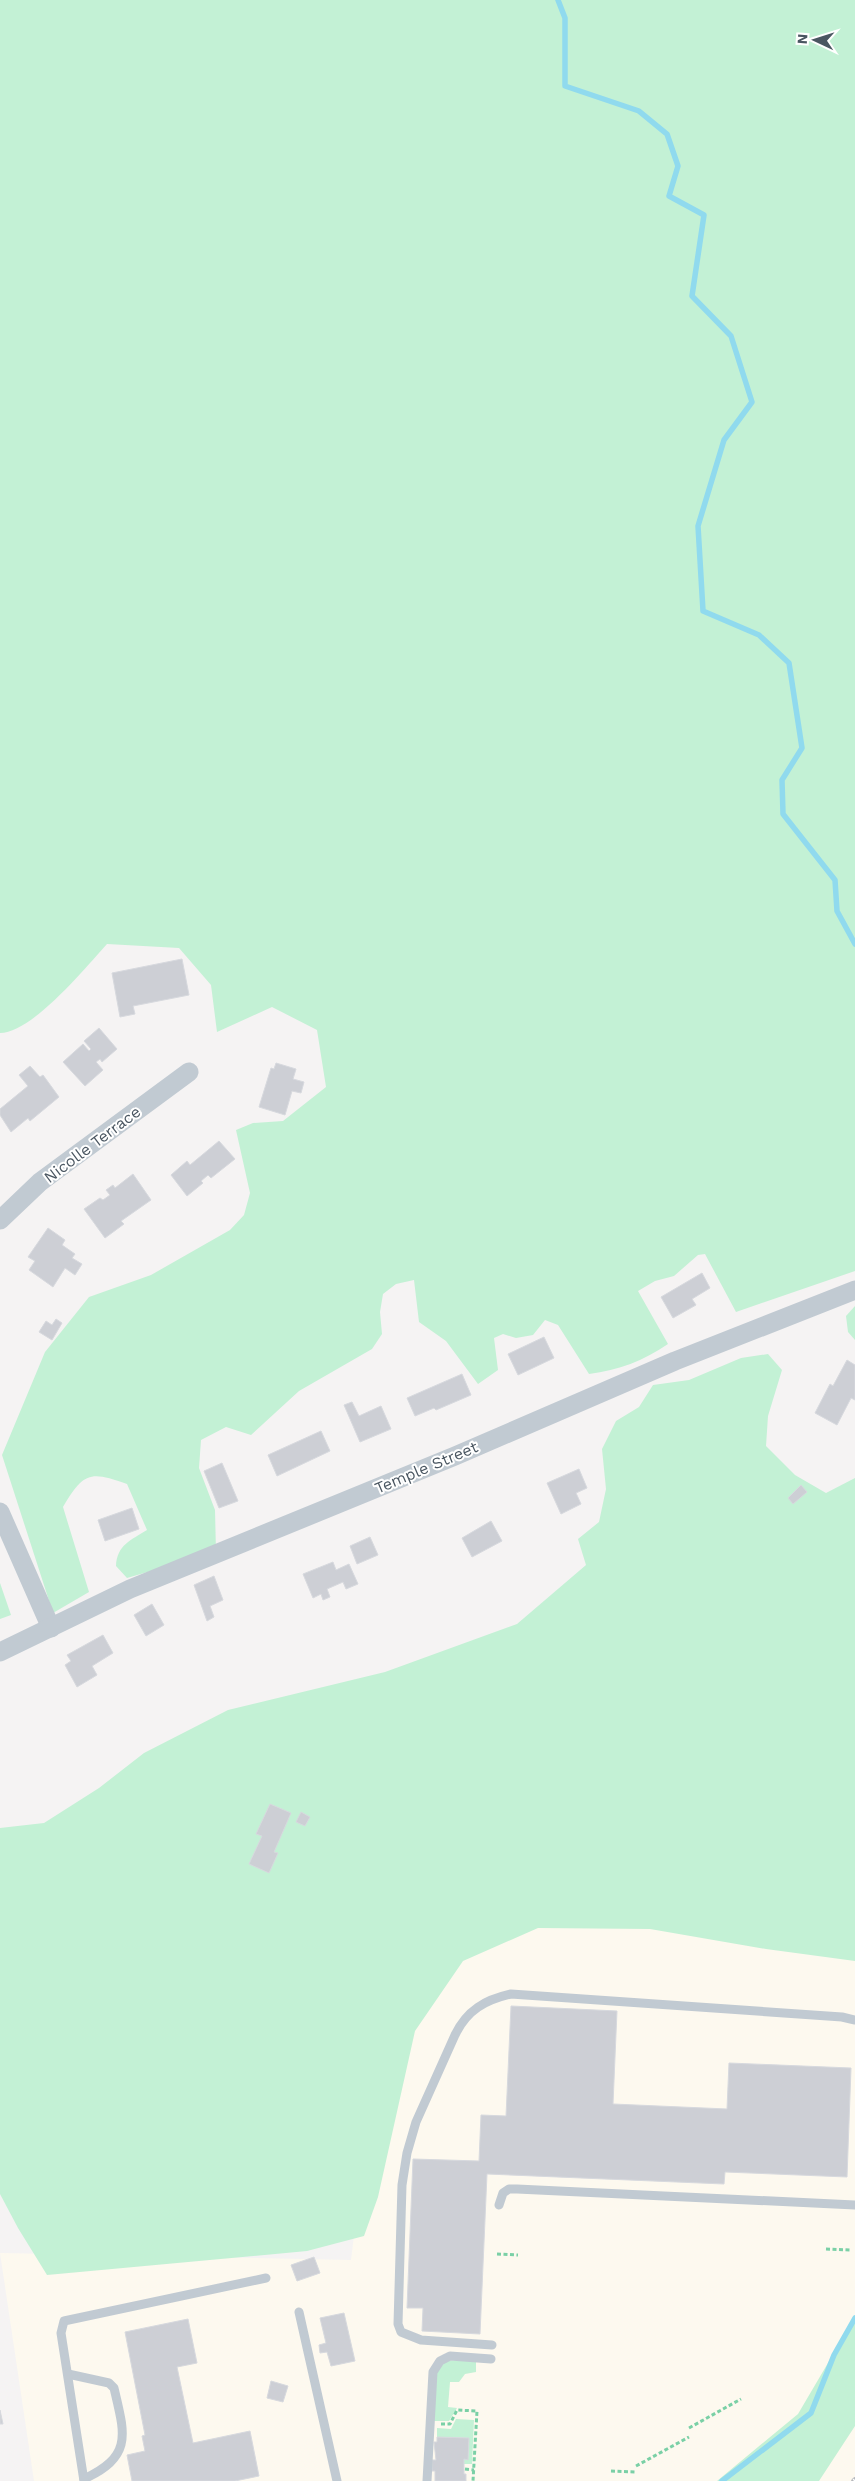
<svg xmlns="http://www.w3.org/2000/svg" width="855" height="2481" font-family="'Work Sans',sans-serif">
	<style>
		.commercial { fill: #fdf9ef }
		.green { fill: #c3f1d5 }
		.lines { fill: none; stroke-linecap: round; stroke-linejoin: round }
		.stream { stroke: #90daee; stroke-width: 5.5 }
		.building { fill: #cdcfd5; stroke: #d7d9de }
		.path { stroke: #7ad0a6; stroke-width: 3; stroke-dasharray: 4 2.5; stroke-linecap: butt }
		.lane { stroke: #c1cad2; stroke-width: 9 }
		.street { stroke: #c1cad2; stroke-width: 19 }
		.rail-casing { stroke: #b5b8bd; stroke-width: 5.5 }
		.rail { stroke: #fff; stroke-width: 4; stroke-dasharray: 11; stroke-linecap: butt }
		.labels { text-anchor: middle; stroke-width: 4; stroke-linejoin: round; paint-order: stroke }
		.street-label { font-size: 16px; fill: #4a5661; stroke: #fff }
	</style>
	<rect width="100%" height="100%" fill="#f5f3f3"/>
	<path class="commercial" d="M393 1915 855 1924V2481H34L0 2253 351 2260Z"/>
	<g class="green">
		<path d="M0 0H855V1271L736 1312 705 1254 698 1255 674 1276 655 1281 638 1291 668 1344C643 1361 619 1370 589 1374L558 1325 545 1320 533 1335 516 1338 503 1334 494 1338 498 1370 478 1384 446 1341 419 1322 414 1280 396 1284 383 1294 380 1312 382 1334 372 1349 299 1391 251 1435 226 1427 201 1440 199 1468 215 1510 216 1552 127 1578 116 1566C117 1545 131 1540 147 1530L127 1484C90 1471 84 1472 63 1507L89 1592 53 1613 2 1455 45 1352 89 1297 151 1275 230 1230 244 1215 250 1193 236 1130 253 1123 283 1121 326 1087 317 1030 272 1007 217 1032 211 985 179 948 107 944C86 967 32 1033 0 1033Z"/>
		<path d="M855 1306V1340L848 1332 846 1316Z"/>
		<path d="M768 1354 782 1370 768 1416 766 1446 795 1475 826 1493 855 1478V1961L766 1949 650 1929 538 1928 463 1961 415 2031 378 2197 364 2236 307 2251 47 2275 18 2228 0 2194V1828L44 1823 99 1788 144 1753 228 1710 385 1672 517 1624 586 1565 578 1539 599 1522 606 1489 602 1449 616 1421 639 1407 653 1385 689 1380 741 1358Z"/>
		<path d="M0 1583 11 1615 0 1619Z"/>
		<path d="M855 2317V2426L819 2481H717L798 2414Z"/>
		<path d="M476 2359V2372L465 2374 459 2382H450L448 2407 457 2408 449 2421H433L435 2376 442 2361Z"/>
		<path d="M456 2419 474 2420 472 2464H464V2459H468L469 2438 437 2437V2428L451 2429Z"/>
	</g>
	<g class="lines">
		<g class="stream">
			<path d="M558 0 565 18V86L639 111 667 134 678 166 669 196 704 215 692 296 731 336 752 402 724 440 698 526 703 611 759 635 789 663 802 748 782 780 783 814 835 880 837 911 855 944"/>
			<path d="M722 2481 811 2413 834 2355 855 2318"/>
		</g>
	</g>
	<g class="building">
		<path d="M182 959 189 995 133 1006 135 1014 120 1017 112 973Z"/>
		<path d="M99 1028 117 1049 102 1062 100 1059 96 1062 103 1070 85 1086 63 1062 83 1044 89 1051 91 1049 84 1041Z"/>
		<path d="M276 1063 296 1069 293 1079 304 1082 301 1093 292 1091 285 1115 259 1107 271 1068 274 1069Z"/>
		<path d="M30 1066 40 1077 43 1075 59 1097 30 1121 28 1118 11 1132 0 1115V1109L28 1086 19 1075Z"/>
		<path d="M219 1141 235 1159 211 1178 208 1175 201 1181 203 1183 187 1196 171 1175 187 1161 190 1165Z"/>
		<path d="M133 1174 151 1200 121 1221 124 1224 105 1238 84 1209 100 1198 103 1200 110 1195 106 1190 113 1185 115 1188Z"/>
		<path d="M48 1228 65 1240 62 1245 75 1254 72 1258 82 1264 75 1275 65 1268 53 1287 29 1270 35 1261 28 1257Z"/>
		<path d="M702 1273 710 1288 692 1299 696 1305 673 1318 661 1297Z"/>
		<path d="M56 1319 62 1323 52 1340 39 1332 46 1321 52 1325Z"/>
		<path d="M544 1337 554 1358 518 1375 508 1354Z"/>
		<path d="M847 1360 855 1365V1400L851 1398 837 1425 815 1413 830 1384 833 1386Z"/>
		<path d="M462 1374 471 1395 436 1410 434 1408 415 1416 407 1398Z"/>
		<path d="M352 1402 359 1416 381 1406 391 1429 360 1442 344 1405Z"/>
		<path d="M321 1431 330 1451 277 1476 268 1455Z"/>
		<path d="M222 1463 238 1501 219 1508 204 1471Z"/>
		<path d="M579 1469 587 1488 576 1493 581 1504 561 1514 547 1483Z"/>
		<path d="M801 1485 807 1492 793 1504 788 1498Z"/>
		<path d="M132 1508 139 1529 105 1541 98 1520Z"/>
		<path d="M491 1521 502 1541 472 1557 462 1538Z"/>
		<path d="M370 1537 378 1555 357 1564 350 1546Z"/>
		<path d="M333 1562 336 1570 349 1564 358 1584 346 1589 343 1582 327 1589 330 1597 323 1600 321 1594 313 1598 303 1574Z"/>
		<path d="M214 1576 223 1600 210 1606 214 1617 207 1621 194 1585Z"/>
		<path d="M152 1604 164 1625 146 1636 134 1615Z"/>
		<path d="M103 1635 113 1653 92 1666 97 1675 77 1687 65 1665 71 1661 67 1655Z"/>
		<path d="M270 1804 291 1813 274 1852 278 1853 269 1873 249 1864 262 1836 256 1834Z"/>
		<path d="M301 1812 310 1817 305 1826 296 1822Z"/>
		<path d="M511 2006 617 2011 613 2104 727 2109 729 2063 851 2068 847 2177 725 2172 724 2184 487 2174 480 2334 422 2331 423 2308H407L413 2159 479 2161 481 2115 506 2116Z"/>
		<path d="M314 2257 320 2273 297 2281 291 2265Z"/>
		<path d="M344 2313 355 2361 331 2366 327 2352 320 2353 319 2345 326 2343 320 2318Z"/>
		<path d="M188 2319 197 2363 177 2367 193 2443 250 2431 259 2476 235 2481H132L127 2455 145 2451 142 2436 145 2435 125 2332Z"/>
		<path d="M271 2381 288 2386 283 2402 267 2398Z"/>
		<path d="M0 2410 3 2424H0Z"/>
		<path d="M437 2437 469 2438 468 2460 464 2459V2474H466V2481H435V2471H432V2460H436L434 2442H437Z"/>
	</g>
	<g class="lines">
		<g class="path">
			<path d="M826 2249 850 2250"/>
			<path d="M497 2254 518 2255"/>
			<path d="M441 2424H450L457 2410 477 2411 473 2481"/>
			<path d="M689 2428 741 2399"/>
			<path d="M636 2466 689 2437"/>
			<path d="M465 2469 474 2470"/>
			<path d="M611 2471 636 2472"/>
		</g>
		<g class="lane">
			<path d="M499 2205 503 2193 509 2189H517L855 2205"/>
			<path d="M299 2312 337 2481"/>
			<path d="M492 2345 421 2340 401 2332 398 2324 402 2185 407 2153 416 2122 455 2035C467 2010 485 2000 511 1994L842 2017 855 2020"/>
			<path d="M68 2374 109 2383 114 2388C125 2435 133 2456 84 2479"/>
			<path d="M84 2481 61 2333 64 2321 266 2278"/>
			<path d="M427 2481 433 2372 440 2361 450 2356 491 2359"/>
		</g>
		<g class="street">
			<path d="M0 1220 40 1182 189 1072"/>
			<path d="M0 1512 51 1628"/>
			<path d="M0 1652 130 1589 455 1456 675 1361 855 1290"/>
		</g>
		<defs>
			<path id="rail" d="M854 2481 855 2480"/>
		</defs>
		<use href="#rail" class="rail-casing"/>
		<use href="#rail" class="rail"/>
	</g>
	<g class="labels">
		<g class="street-label">
			<text transform="translate(92 1144) rotate(-37)" y="6">Nicolle Terrace</text>
			<text transform="translate(426 1467) rotate(-23)" y="6">Temple Street</text>
		</g>
	</g>
	<g transform="translate(815 40) rotate(274)" stroke="#ffffff" stroke-width="4" paint-order="stroke">
	<path d="M0-4L9 19L0 12L-9 19Z" fill="#4a5661"/>
	<text y="-8" font-size="14" font-weight="bold" text-anchor="middle" fill="#4a5661">N</text>
	</g>
</svg>
